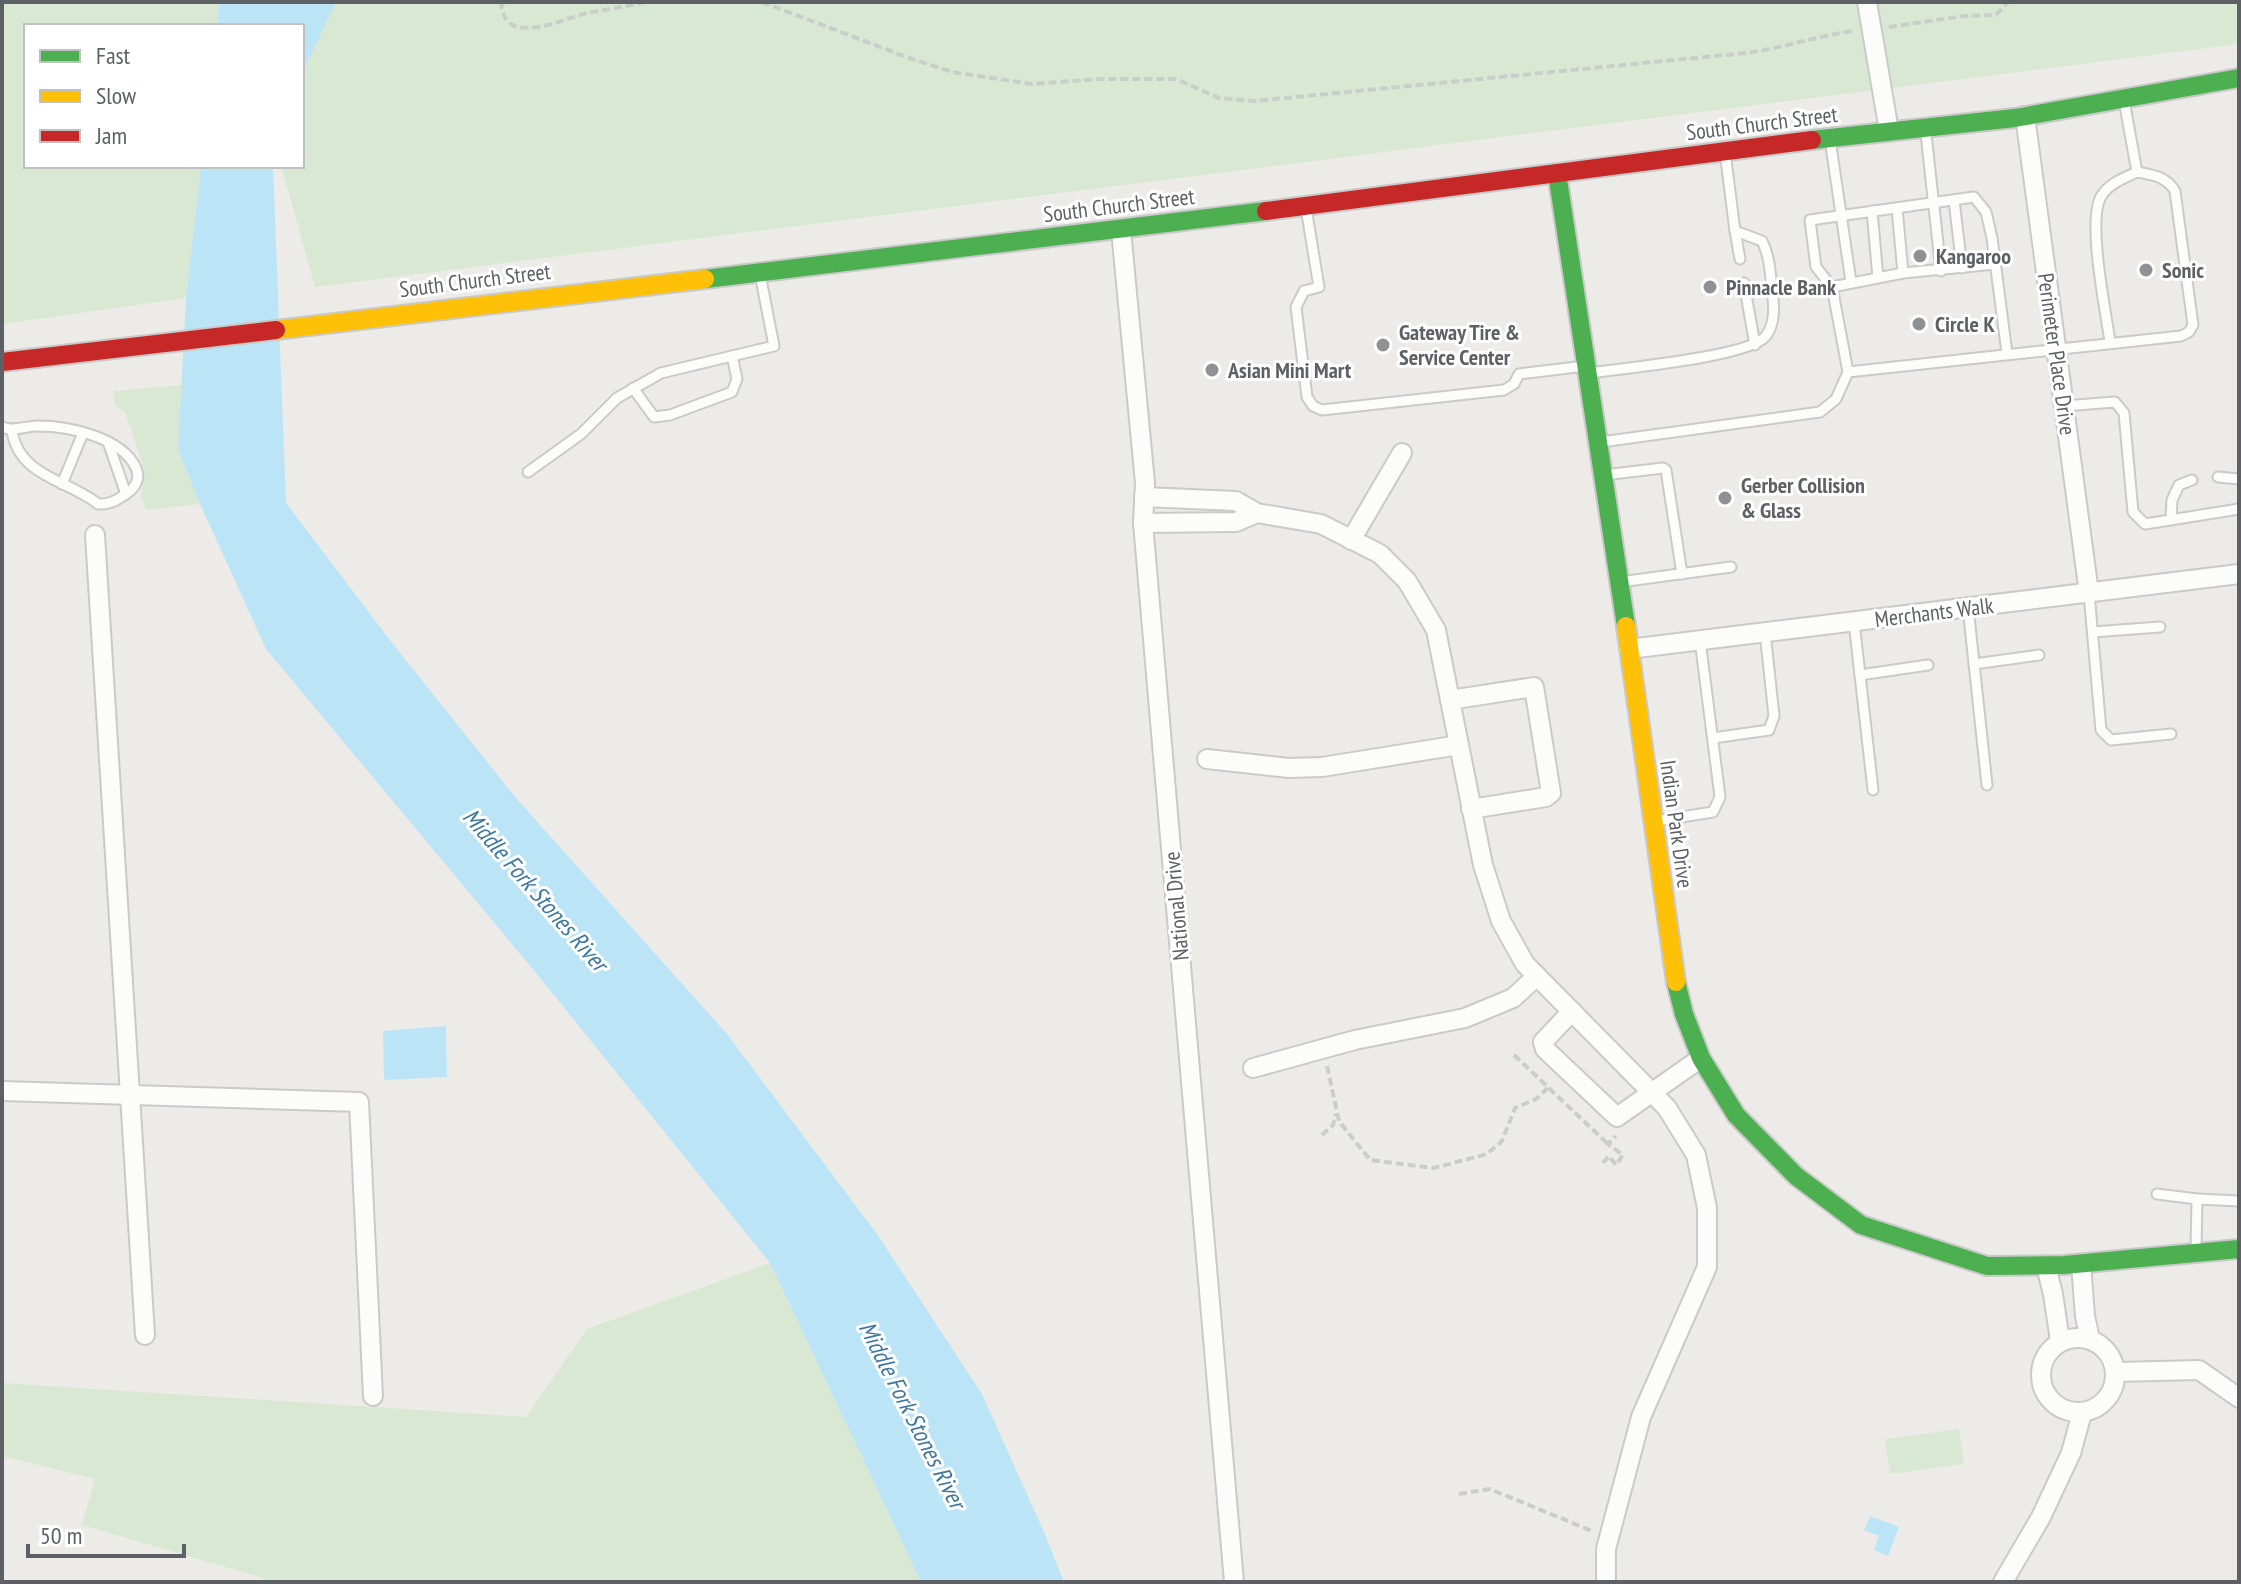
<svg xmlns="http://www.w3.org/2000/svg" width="2241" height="1584" font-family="'PT Sans Narrow',sans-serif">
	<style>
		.green { fill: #d8e8d3 }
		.water { fill: #bbe5f7 }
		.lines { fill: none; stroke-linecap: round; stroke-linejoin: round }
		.lane-casing { stroke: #c9cac9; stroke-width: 13 }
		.street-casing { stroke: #c9cac9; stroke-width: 22 }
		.fast-casing { stroke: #c9c9c9; stroke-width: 22 }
		.slow-casing { stroke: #c9c9c9; stroke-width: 22 }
		.jam-casing { stroke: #c9c9c9; stroke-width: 22 }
		.path { stroke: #c9ceca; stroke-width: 4; stroke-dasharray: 8 4; stroke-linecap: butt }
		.lane { stroke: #fcfcfb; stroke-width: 9 }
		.street { stroke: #fcfcfb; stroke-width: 18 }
		.fast { stroke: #4caf50; stroke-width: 18 }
		.slow { stroke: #ffc107; stroke-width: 18 }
		.jam { stroke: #c62828; stroke-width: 18 }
		.poi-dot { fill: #8f9192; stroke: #fff; stroke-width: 3 }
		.labels { text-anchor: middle; stroke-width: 6; stroke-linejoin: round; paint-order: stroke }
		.street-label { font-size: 22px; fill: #5d6165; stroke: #fff }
		.poi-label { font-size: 22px; font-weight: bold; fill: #5d6165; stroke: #fff; text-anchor: start }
		.water-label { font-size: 24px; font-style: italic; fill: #3d789f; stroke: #fff }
	</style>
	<rect width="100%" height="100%" fill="#edebe7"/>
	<g class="green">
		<path d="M2 2H219L217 26H26V166H201L186 298 2 324Z"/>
		<path d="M235 2H2239V44L315 287 281 166H302V26Z"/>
		<path d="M182 385 178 450 200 504 146 510 141 496 145 471 125 412 115 406 113 391Z"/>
		<path d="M770 1263 921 1582H262L263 1578 82 1525 95 1479 2 1456V1383L526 1417 587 1329Z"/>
		<path d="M1959 1429 1964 1464 1890 1474 1885 1439Z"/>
	</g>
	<g class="water">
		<path d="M219 2H336L302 74V26H217Z"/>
		<path d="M201 166H273L286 503 393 644 516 798 727 1034 877 1234 982 1394 1044 1532 1064 1582H921L770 1263 541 979 266 649 200 504 178 450 186 298Z"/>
		<path d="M446 1026 447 1077 384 1080 383 1031Z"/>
		<path d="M1870 1516 1899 1527 1888 1556 1874 1550 1879 1536 1864 1530Z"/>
	</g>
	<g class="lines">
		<defs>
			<g id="lane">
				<path d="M1926 134 1941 271"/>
				<path d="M1831 146 1851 282"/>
				<path d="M1954 200 1962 268"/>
				<path d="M1897 208 1903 273"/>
				<path d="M1872 211 1878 278"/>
				<path d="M1307 214 1319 287 1304 291 1296 307 1307 397 1313 406 1322 410 1504 390 1514 384 1519 374 1585 366"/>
				<path d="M1735 231 1740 259"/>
				<path d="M1744 283 1755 345"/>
				<path d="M1832 287 1903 273 1995 264"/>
				<path d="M2110 342C2106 312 2086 217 2102 195 2110 183 2124 178 2137 172"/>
				<path d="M1848 372 1832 287 1816 267 1810 220 1974 197 1986 212 1992 238 2007 353"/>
				<path d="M1590 373C1624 368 1746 357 1765 337 1776 324 1774 305 1772 289 1770 272 1770 257 1762 241L1735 231 1726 160"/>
				<path d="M633 388 654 417 670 415 732 392 737 379 732 356"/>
				<path d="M2064 406 2115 402 2124 413 2133 512 2145 524 2239 509"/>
				<path d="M2 427C14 432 25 426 38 426 68 426 122 437 136 468 141 479 135 488 126 494 117 500 109 505 98 504 69 480 19 477 12 431"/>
				<path d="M108 442 126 494"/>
				<path d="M1601 442 1820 412 1836 399 1848 372 2181 336 2189 332 2193 325 2175 191C2166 176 2152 175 2137 172L2125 106"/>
				<path d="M528 472 581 434 617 398 661 373 774 346 761 279"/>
				<path d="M1604 475 1663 468 1666 470 1682 574"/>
				<path d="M2218 477 2239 479"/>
				<path d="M62 484 83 433"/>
				<path d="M2171 520 2172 500 2179 485 2192 480"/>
				<path d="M1620 582 1731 567"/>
				<path d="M2089 593 2101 730 2111 740 2171 734"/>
				<path d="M1968 607 1987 785"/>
				<path d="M1854 622 1873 790"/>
				<path d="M2093 632 2160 627"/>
				<path d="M1974 664 2039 655"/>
				<path d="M1860 675 1928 665"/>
				<path d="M1713 738 1769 730 1774 716 1765 632"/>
				<path d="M1656 821 1713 812 1720 797 1700 640"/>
				<path d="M2157 1194 2197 1199 2196 1249"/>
				<path d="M2197 1199 2239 1201"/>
			</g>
			<g id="street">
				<path d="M1867 2 1889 131"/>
				<path d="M2025 116 2089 593"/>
				<path d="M1121 230 1145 483 1143 523 1234 1582"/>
				<path d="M1144 497 1236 501 1257 513 1321 524 1380 554 1407 581 1436 630 1483 865 1501 921 1525 964 1667 1108 1696 1155 1707 1208V1267L1641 1417 1606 1549V1582"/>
				<path d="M1143 523 1236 522 1257 513"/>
				<path d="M95 535 145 1335"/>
				<path d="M1351 540 1402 453"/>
				<path d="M1629 649 2239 574"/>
				<path d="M1450 700 1534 687 1551 793 1546 797 1471 809"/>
				<path d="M1207 759 1289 768 1322 767 1459 745"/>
				<path d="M1572 1011 1543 1042 1545 1049 1617 1117 1701 1058"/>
				<path d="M1253 1068 1355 1040 1465 1018 1513 998 1537 976"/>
				<path d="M2 1091 359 1102 373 1396"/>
				<path d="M2081 1264 2085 1316 2090 1339"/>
				<path d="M2046 1266 2053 1294 2060 1341"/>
				<circle cx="2078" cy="1375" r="37"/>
				<path d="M2116 1372 2199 1370 2239 1398"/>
				<path d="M2003 1582 2041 1517 2071 1453 2082 1413"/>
			</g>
			<g id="fast">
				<path d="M1812 140 2015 118 2239 78"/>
				<path d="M1557 173 1626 626"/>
				<path d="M705 279 1266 211"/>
				<path d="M1676 982 1684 1014 1701 1058 1736 1115 1796 1176 1861 1225 1987 1266 2064 1265 2239 1249"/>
			</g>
			<g id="slow">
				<path d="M276 330 705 279"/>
				<path d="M1626 626 1676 982"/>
			</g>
			<g id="jam">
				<path d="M1266 211 1812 140"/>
				<path d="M2 362 276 330"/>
			</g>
		</defs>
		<use href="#lane" class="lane-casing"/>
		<use href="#street" class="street-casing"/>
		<use href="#fast" class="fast-casing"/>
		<use href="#slow" class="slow-casing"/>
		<use href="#jam" class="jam-casing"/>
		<g class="path">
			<path d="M504 2 501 6C503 14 506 23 515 26 539 33 565 18 588 13 607 9 625 7 644 2"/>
			<path d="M762 2 909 58 952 72 1032 84 1098 79H1176L1219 98 1255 101 1746 53C1783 48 1816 36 1853 31"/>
			<path d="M1889 27 1964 16 1996 15 2008 2"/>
			<path d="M1514 1055 1608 1144"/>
			<path d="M1327 1066 1339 1121 1370 1160 1434 1168 1487 1154 1502 1141 1515 1108 1536 1099 1549 1087"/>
			<path d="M1322 1135 1333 1125 1336 1114"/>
			<path d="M1603 1163 1609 1156 1616 1165 1623 1155 1608 1144 1616 1136"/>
			<path d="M1459 1494 1490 1489 1592 1531"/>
		</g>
		<use href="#lane" class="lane"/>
		<use href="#street" class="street"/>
		<use href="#fast" class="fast"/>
		<use href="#slow" class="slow"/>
		<use href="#jam" class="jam"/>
	</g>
	<g class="poi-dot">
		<circle cx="1920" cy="256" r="8"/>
		<circle cx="2146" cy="270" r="8"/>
		<circle cx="1710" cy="287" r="8"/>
		<circle cx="1919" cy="324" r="8"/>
		<circle cx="1383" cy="345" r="8"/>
		<circle cx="1212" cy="370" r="8"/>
		<circle cx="1725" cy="498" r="8"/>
	</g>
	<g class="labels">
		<g class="street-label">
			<text transform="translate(1762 123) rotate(-7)" y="8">South Church Street</text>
			<text transform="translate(1119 205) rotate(-7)" y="8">South Church Street</text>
			<text transform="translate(475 280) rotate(-7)" y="8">South Church Street</text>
			<text transform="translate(2057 354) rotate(82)" y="8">Perimeter Place Drive</text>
			<text transform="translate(1934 612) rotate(-7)" y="8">Merchants Walk</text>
			<text transform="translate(1677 824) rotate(82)" y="8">Indian Park Drive</text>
			<text transform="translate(1176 906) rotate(-95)" y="8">National Drive</text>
		</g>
		<g class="poi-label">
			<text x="1936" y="264">Kangaroo</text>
			<text x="2162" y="278">Sonic</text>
			<text x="1726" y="295">Pinnacle Bank</text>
			<text x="1935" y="332">Circle K</text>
			<text x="1399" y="340">Gateway Tire &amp;<tspan x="1399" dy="25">Service Center</tspan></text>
			<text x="1228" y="378">Asian Mini Mart</text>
			<text x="1741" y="493">Gerber Collision<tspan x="1741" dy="25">&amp; Glass</tspan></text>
		</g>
		<g class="water-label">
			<text transform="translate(535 890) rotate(49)" y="8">Middle Fork Stones River</text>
			<text transform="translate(912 1415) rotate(63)" y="8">Middle Fork Stones River</text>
		</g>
	</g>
	<rect width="2241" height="1584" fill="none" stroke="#5d6165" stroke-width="8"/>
	<rect x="24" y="24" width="280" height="144" fill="#ffffff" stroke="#bec0c1" stroke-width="2"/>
	<rect x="40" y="50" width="40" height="12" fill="#4caf50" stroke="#bec0c1" stroke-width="2"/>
	<text x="96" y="64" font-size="24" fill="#5d6165">Fast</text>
	<rect x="40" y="90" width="40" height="12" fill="#ffc107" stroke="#bec0c1" stroke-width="2"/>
	<text x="96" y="104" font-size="24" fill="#5d6165">Slow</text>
	<rect x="40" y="130" width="40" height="12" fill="#c62828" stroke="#bec0c1" stroke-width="2"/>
	<text x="96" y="144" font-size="24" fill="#5d6165">Jam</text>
	<path d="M28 1544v12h156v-12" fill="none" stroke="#5d6165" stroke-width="4"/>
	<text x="40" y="1544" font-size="24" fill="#5d6165" stroke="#ffffff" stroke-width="6" paint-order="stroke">50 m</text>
</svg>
